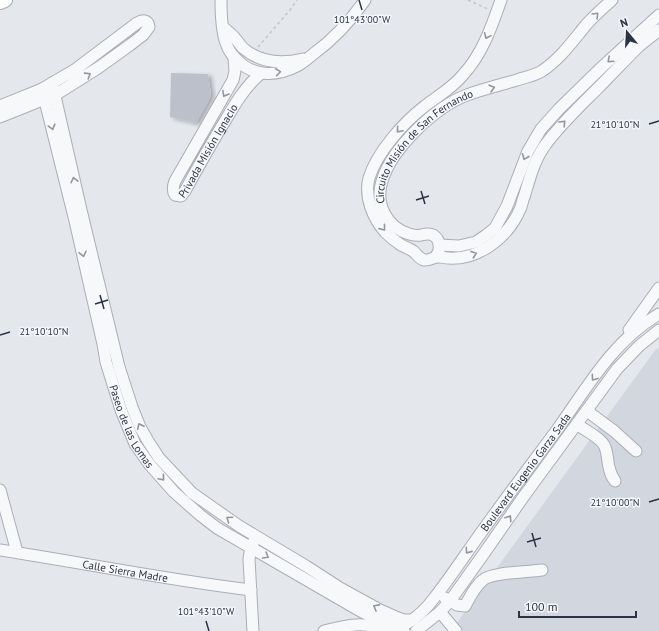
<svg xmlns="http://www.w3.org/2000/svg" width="659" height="631" font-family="'PT Sans',sans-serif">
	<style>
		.built { fill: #d2d6de }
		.building { fill: #bbc0ca; filter: url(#shadow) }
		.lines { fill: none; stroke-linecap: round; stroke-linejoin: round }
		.minor-casing { stroke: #a9aeb7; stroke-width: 13 }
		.major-casing { stroke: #a3abb8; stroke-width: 16 }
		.path { stroke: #c2c5cb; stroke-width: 1.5; stroke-dasharray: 3 3; stroke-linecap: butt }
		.minor { stroke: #f7f8fa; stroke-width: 11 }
		.major { stroke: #fff; stroke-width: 14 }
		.oneway { stroke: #9196a0 }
		.ticks { fill: none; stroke: #2b3445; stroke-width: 1.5 }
		.labels { text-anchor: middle; stroke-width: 3; stroke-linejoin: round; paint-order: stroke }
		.street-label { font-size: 11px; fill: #2b3445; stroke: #f4f6f9 }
		.ticks-label { font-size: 10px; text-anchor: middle; fill: #2b3445; stroke: #f4f6f9; stroke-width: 3; stroke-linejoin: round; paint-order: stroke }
	</style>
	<defs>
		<filter id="shadow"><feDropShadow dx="3.5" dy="2" stdDeviation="2" flood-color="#0004"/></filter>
	</defs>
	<rect width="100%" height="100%" fill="#e4e7ec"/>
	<path class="built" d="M659 348V631H447L456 624 656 349Z"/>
	<path class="building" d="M171 73 208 74 211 96 196 123 170 117Z"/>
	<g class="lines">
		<defs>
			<g id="minor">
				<path d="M221 0C221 12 222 32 226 43 228 49 231 54 235 58 252 77 276 77 297 66 303 63 307 59 312 55 334 39 350 22 365 0"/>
				<path d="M501 0C492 26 482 55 462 76 452 88 438 96 425 106 404 122 377 152 369 178 364 197 373 218 385 232 390 237 395 241 401 245 405 247 410 249 413 251 417 254 418 258 424 260 430 261 434 256 440 257 475 264 508 239 521 207 522 203 523 199 525 194 530 177 535 158 546 144 561 124 579 107 597 89 611 75 624 61 638 47 645 41 652 36 659 30"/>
				<path d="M224 28C226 30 229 32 231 34 236 38 239 44 243 48 260 63 282 64 303 59"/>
				<path id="s1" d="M234 57 235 71 233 80 175 181C173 186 172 190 175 195L181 196 185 191C198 167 211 144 225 121 235 104 245 87 260 74"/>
				<path d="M52 83 81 210 119 367 132 407 140 427 148 441 159 458 192 493 239 526 306 566 340 588 380 610 398 618 404 620H413"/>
				<path id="s2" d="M42 89 75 221 103 344 106 362 121 410 135 444 150 465 174 492 200 515 217 528 357 609 377 620 404 631"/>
				<path d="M0 106 42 89 76 69 137 23C142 20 148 19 149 27L143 35 130 45 98 68 55 95 0 117"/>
				<path d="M439 245 459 246 476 242 485 236 495 228 507 206 528 151 541 129 559 109 603 66 659 15"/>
				<path id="s3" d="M436 256C441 250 441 240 433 235 429 233 425 234 421 235 418 236 413 235 409 234 386 227 375 203 382 181 392 148 435 107 467 95 483 89 500 85 517 80 525 77 534 76 542 71 560 59 572 42 586 25 594 16 603 8 612 0"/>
				<path d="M629 330 659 288"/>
				<path d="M587 411 614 431 636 451"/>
				<path d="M577 424C584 430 600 437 604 445 608 452 607 460 609 467 610 473 612 477 615 481"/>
				<path d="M0 490 17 552"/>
				<path id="s4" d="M0 550C84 563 167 580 251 590"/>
				<path d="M445 598 457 605 465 606C470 597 475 586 483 580 492 572 529 572 542 570"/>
				<path d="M440 612 456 631"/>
				<path id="s5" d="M406 624C418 617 427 608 435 597 452 575 467 552 483 530 508 495 534 461 559 427 588 386 614 340 659 314"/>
				<path d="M253 631 249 559 251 547 254 541"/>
				<path d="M324 631C344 626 366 620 384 631"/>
				<path d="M416 631 440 612 450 601 485 552 524 496 617 369 639 346 659 330"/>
			</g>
			<path id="major" d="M0 2 5 0"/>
		</defs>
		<use href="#minor" class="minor-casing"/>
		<use href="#major" class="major-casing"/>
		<g class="path">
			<path d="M468 0 488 9"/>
			<path d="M258 47 290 10 297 0"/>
		</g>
		<use href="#minor" class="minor"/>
		<use href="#major" class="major"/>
	</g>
	<defs><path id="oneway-chevron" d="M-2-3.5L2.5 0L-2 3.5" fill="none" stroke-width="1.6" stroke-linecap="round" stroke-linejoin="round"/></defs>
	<g class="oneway">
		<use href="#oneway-chevron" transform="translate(596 15) rotate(-45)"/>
		<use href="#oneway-chevron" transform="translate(487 36) rotate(114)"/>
		<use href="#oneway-chevron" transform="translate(610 60) rotate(138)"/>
		<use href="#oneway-chevron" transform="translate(278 72) rotate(-8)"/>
		<use href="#oneway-chevron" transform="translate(88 75) rotate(-32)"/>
		<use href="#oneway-chevron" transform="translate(492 88) rotate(-16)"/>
		<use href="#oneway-chevron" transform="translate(225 94) rotate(120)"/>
		<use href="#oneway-chevron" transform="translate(563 123) rotate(-47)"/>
		<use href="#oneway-chevron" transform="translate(52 127) rotate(75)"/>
		<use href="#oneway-chevron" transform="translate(399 130) rotate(131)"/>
		<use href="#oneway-chevron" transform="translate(525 157) rotate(112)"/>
		<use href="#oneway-chevron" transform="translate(74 180) rotate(-103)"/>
		<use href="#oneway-chevron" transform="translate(383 228) rotate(51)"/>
		<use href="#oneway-chevron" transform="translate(83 254) rotate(77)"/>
		<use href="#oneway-chevron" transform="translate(474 254) rotate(-20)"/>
		<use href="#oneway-chevron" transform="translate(594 378) rotate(126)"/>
		<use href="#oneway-chevron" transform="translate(140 426) rotate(-115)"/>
		<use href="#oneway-chevron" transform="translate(162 478) rotate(49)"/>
		<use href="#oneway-chevron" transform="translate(509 518) rotate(-56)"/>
		<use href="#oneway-chevron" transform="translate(229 519) rotate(-145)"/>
		<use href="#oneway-chevron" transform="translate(468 551) rotate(125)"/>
		<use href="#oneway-chevron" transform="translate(266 556) rotate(30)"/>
		<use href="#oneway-chevron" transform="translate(376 607) rotate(-151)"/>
	</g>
	<path class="ticks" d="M359 0 362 10M649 124 659 121M421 191 425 204M416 200 429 196M100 295 104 309M95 304 108 300M0 335 10 332M649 502 659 499M532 533 536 547M527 542 541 538M206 621 209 631"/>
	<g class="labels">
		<g class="street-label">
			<text dy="4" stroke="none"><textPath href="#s1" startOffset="213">Privada Misión Ignacio</textPath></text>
			<text dy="4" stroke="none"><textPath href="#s3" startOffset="168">Circuito Misión de San Fernando</textPath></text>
			<text dy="4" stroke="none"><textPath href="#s2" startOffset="350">Paseo de las Lomas</textPath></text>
			<text dy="4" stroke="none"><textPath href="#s5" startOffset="194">Boulevard Eugenio Garza Sada</textPath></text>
			<text dy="4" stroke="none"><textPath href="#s4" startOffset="127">Calle Sierra Madre</textPath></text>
		</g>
	</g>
	<g class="ticks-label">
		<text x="362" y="23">101°43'00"W</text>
		<text x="615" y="128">21°10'10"N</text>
		<text x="44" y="335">21°10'10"N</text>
		<text x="615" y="506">21°10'00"N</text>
		<text x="206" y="615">101°43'10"W</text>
	</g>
	<g transform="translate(627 32) rotate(342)" stroke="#f4f6f9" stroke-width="3" paint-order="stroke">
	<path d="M0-3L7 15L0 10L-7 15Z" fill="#2b3445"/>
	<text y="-6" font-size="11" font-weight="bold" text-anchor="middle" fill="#2b3445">N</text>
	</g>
	<path d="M519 611v6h117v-6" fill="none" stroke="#2b3445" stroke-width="2"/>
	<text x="525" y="611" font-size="12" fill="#2b3445" stroke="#f4f6f9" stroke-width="3" paint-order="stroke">100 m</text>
</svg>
